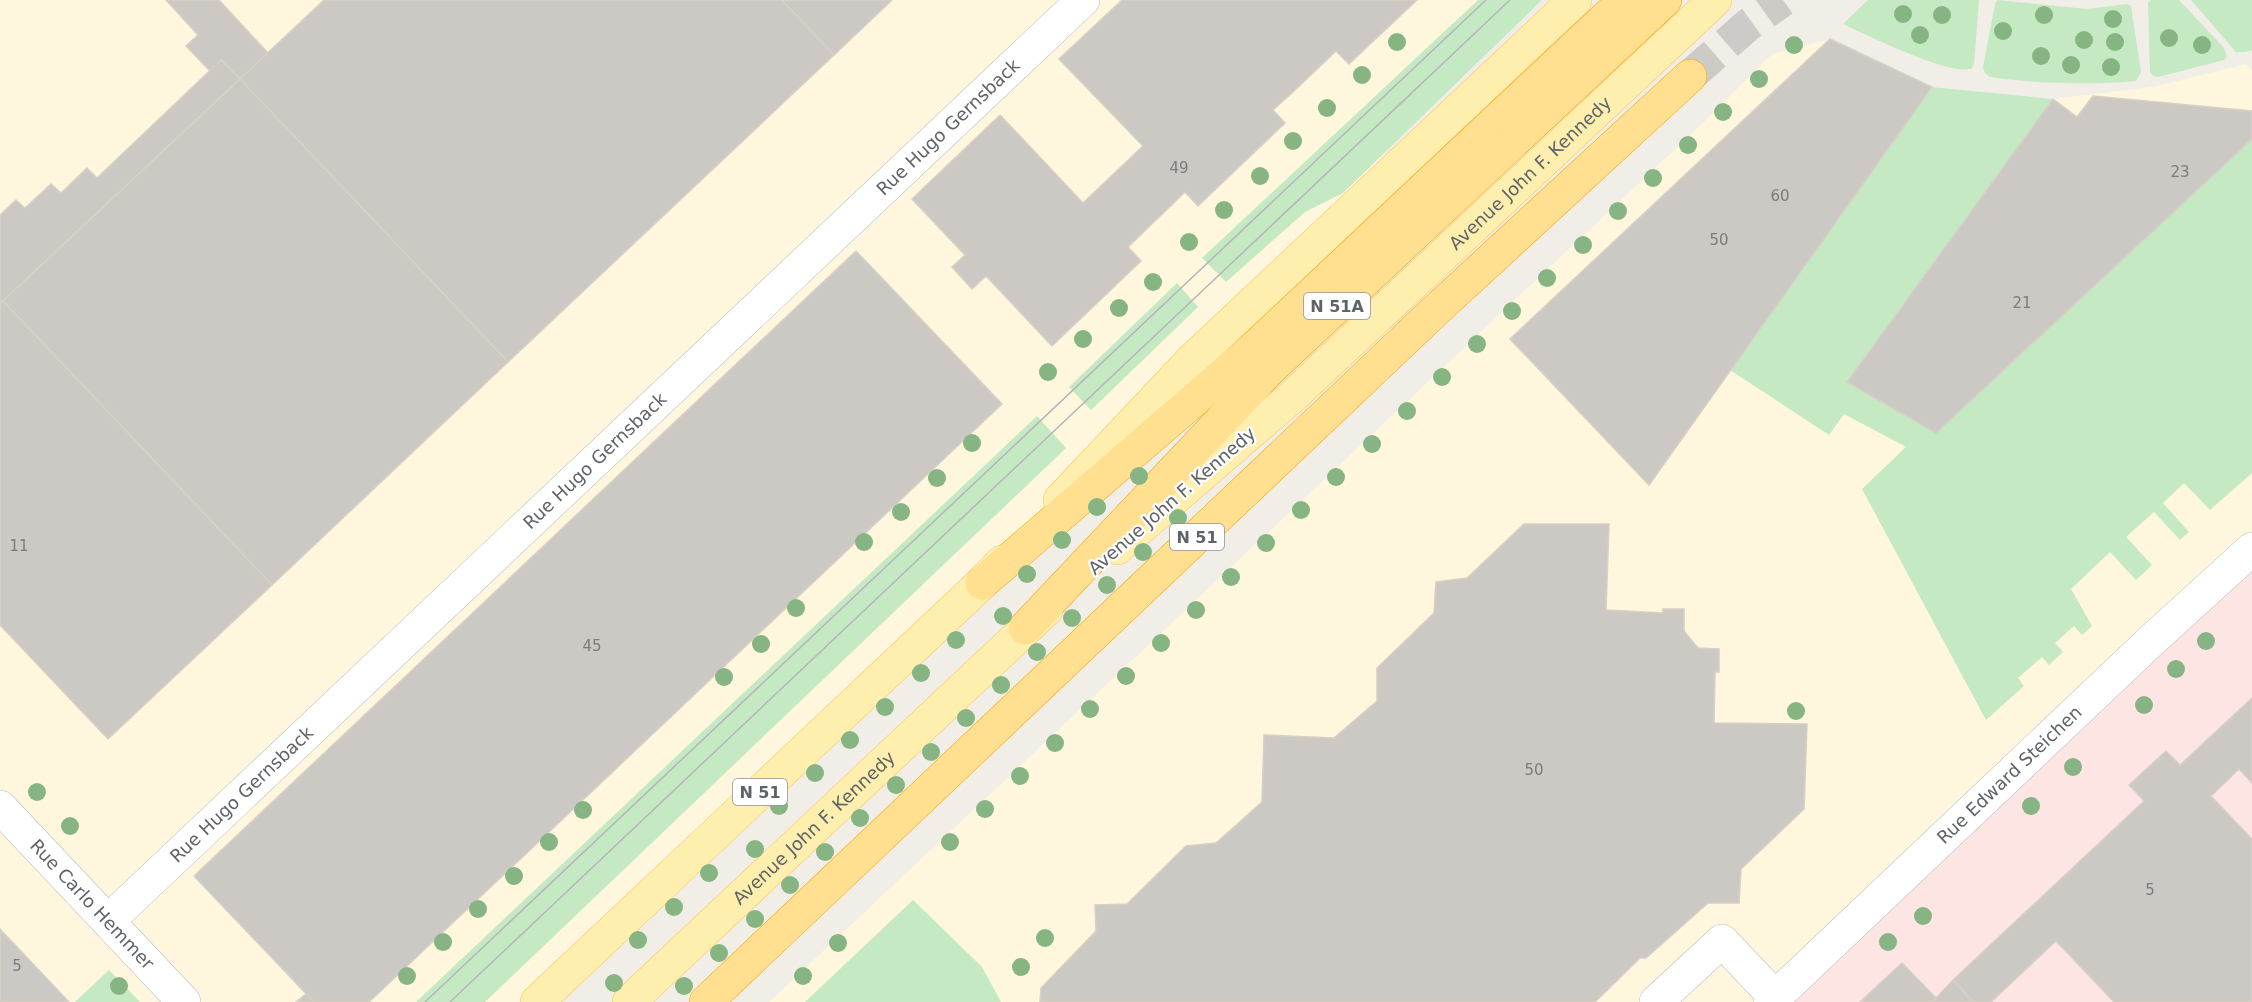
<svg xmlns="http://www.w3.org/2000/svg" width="2252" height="1002" font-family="'DejaVu Sans',sans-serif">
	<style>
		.commercial { fill: #fff6de }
		.medical { fill: #fde5e4 }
		.green { fill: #c4e9c3 }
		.building { fill: #ccc9c4; stroke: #d6d0c5; stroke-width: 1.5 }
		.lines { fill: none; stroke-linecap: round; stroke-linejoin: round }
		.highway-tunnel { stroke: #cccbc7; stroke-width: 33; stroke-dasharray: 33 16; stroke-linecap: butt }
		.minor-casing { stroke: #b7babe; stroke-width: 34 }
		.major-casing { stroke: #f9c658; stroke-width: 34 }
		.highway-casing { stroke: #f8a100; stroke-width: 34 }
		.minor { stroke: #fff; stroke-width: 33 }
		.major { stroke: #ffefae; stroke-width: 33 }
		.highway { stroke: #ffdf90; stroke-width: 33 }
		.tram { stroke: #b5b6b7; stroke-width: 1.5 }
		.tree { fill: #87b483 }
		.labels { text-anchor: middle; stroke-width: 4.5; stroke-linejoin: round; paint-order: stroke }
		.number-label { font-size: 15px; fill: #7a7c7f }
		.shield { fill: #fff; stroke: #8e9295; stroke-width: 1.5 }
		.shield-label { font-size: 16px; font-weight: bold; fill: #5e6368 }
		.street-label { font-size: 18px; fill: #5e6368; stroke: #fff }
	</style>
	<rect width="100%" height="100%" fill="#f1eee7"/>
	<g class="commercial">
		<path d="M0 0H1495L1329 230 982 583 537 1002H0Z"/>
		<path d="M1830 39 1932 87 2053 99 2152 87 2246 64 2252 70V549L1770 1002H769L1704 122 1772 54Z"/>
	</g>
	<path class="medical" d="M2252 549V1002H1770Z"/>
	<g class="green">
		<path d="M1478 0H1542L1343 193 1305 212 1226 282 1202 258Z"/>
		<path d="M1868 0H1979L1974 64 1972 68C1953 78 1865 34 1843 24Z"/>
		<path d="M1997 0 2086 9 2127 4 2131 6 2141 72 2136 81C2087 85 2039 84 1990 77L1985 73 1983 67 1995 4Z"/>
		<path d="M2150 0H2179L2224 48 2227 57 2224 60 2158 77 2153 76 2150 72 2148 3Z"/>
		<path d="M2191 0H2252V50L2245 52H2236Z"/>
		<path d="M1932 87 2053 99 1847 381 1936 433 2252 139V473L2210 510 2184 483 2163 503 2189 532 2180 540 2154 512 2126 537 2152 565 2136 580 2110 552 2071 589 2092 626 2082 635 2074 626 2055 643 2063 652 2049 665 2042 657 2018 678 2024 686 1986 720 1862 489 1906 447 1844 414 1829 435 1730 370Z"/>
		<path d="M1177 283 1198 307 1091 410 1069 387Z"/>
		<path d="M1037 416 1066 448 485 1002H416Z"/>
		<path d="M913 900 982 967 1001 1002H805Z"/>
		<path d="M109 970 140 1002H75Z"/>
	</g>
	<g class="building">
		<path d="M166 0H219L268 53 240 79 221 60 210 71 186 46 198 35Z"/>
		<path d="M324 0H782L834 55 508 362 240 79Z"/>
		<path d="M782 0H892L834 55Z"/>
		<path d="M1122 0H1417L1349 64 1336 51 1293 92 1273 110 1285 123 1198 206 1185 192 1128 247 1141 261 1052 346 986 276 972 289 952 267 965 255 912 199 1000 115 1083 203 1143 146 1059 59Z"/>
		<path d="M1830 39 1932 87 1649 485 1510 339Z"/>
		<path d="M221 60 240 79 0 304V215L16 200 25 208 51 184 61 193 87 168 97 178Z"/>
		<path d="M240 79 508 362 272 585 3 301Z"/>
		<path d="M2093 96 2252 111V139L1936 433 1847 382 2053 99 2077 117Z"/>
		<path d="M856 251 1002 404 369 1002H314L194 876Z"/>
		<path d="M3 301 272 585 108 739 0 625V304Z"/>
		<path d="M1524 524H1609L1606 610 1663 613V609H1684V631L1698 648 1719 649V672H1715L1714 723 1807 724 1804 809 1741 869 1739 903H1708L1646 958H1640L1595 1002H1040L1041 988 1096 931 1095 905 1127 904 1186 846 1216 843 1262 802 1264 735 1334 738 1377 701V668L1434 613 1436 582 1467 578Z"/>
		<path d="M2252 698V783L2239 769 2211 796 2252 839V1002H2114L2056 941 1991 1002H1973L1953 980 2144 801 2129 785 2166 751 2180 765Z"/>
		<path d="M0 929 69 1002H0Z"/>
		<path d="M1902 963 1936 998 1931 1002H1860Z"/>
		<path d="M1953 980 1973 1002H1931L1936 998Z"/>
		<path d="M306 994 314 1002H296Z"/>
	</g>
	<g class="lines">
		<path class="highway-tunnel" d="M1690 76 1748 25 1783 0"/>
		<defs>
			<g id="minor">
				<path id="s1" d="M0 807 184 1002"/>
				<path id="s2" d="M108 921 1083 0"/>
				<path d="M1656 1002 1722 941 1775 997"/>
				<path id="s3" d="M1770 1002 2152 640 2252 549"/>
			</g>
			<g id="major">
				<path d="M1060 500 1191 361 1575 0"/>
				<path id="s4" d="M1117 548 1294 395 1715 0"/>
				<path d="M537 1002 982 583 1002 562"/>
				<path id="s5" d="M629 1002 1046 610"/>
			</g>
			<g id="highway">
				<path d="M982 583 1252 350 1625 0"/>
				<path d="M1025 628 1270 369 1665 0"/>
				<path d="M706 1002 1436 310 1690 76"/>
			</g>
		</defs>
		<use href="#minor" class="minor-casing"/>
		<use href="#major" class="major-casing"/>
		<use href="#highway" class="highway-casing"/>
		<use href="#minor" class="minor"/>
		<use href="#major" class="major"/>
		<use href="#highway" class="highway"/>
		<g class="tram">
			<path d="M425 1002 1486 0"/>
			<path d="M450 1002 1510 0"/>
		</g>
	</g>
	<g class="tree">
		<circle cx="1903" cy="14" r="9"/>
		<circle cx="1942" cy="15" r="9"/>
		<circle cx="2044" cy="15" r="9"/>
		<circle cx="2113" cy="19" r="9"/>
		<circle cx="2003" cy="31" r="9"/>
		<circle cx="1920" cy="35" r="9"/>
		<circle cx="2169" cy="38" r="9"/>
		<circle cx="2084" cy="40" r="9"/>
		<circle cx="1397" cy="42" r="9"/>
		<circle cx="2115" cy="42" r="9"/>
		<circle cx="1794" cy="45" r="9"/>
		<circle cx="2202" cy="45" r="9"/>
		<circle cx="2041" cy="56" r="9"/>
		<circle cx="2071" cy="65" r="9"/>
		<circle cx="2111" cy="67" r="9"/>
		<circle cx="1362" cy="75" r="9"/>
		<circle cx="1759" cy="79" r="9"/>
		<circle cx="1327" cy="108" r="9"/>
		<circle cx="1723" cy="112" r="9"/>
		<circle cx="1293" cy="141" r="9"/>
		<circle cx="1688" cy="145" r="9"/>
		<circle cx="1260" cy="176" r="9"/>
		<circle cx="1653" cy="178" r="9"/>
		<circle cx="1224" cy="210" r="9"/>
		<circle cx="1618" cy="211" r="9"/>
		<circle cx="1189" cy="242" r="9"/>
		<circle cx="1583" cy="245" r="9"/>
		<circle cx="1547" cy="278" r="9"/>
		<circle cx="1153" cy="282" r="9"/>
		<circle cx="1119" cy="308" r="9"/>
		<circle cx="1512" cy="311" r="9"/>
		<circle cx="1083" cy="339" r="9"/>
		<circle cx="1477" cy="344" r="9"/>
		<circle cx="1048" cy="372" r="9"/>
		<circle cx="1442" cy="377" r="9"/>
		<circle cx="1407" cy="411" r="9"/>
		<circle cx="972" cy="443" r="9"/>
		<circle cx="1372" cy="444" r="9"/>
		<circle cx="1139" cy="476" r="9"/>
		<circle cx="1336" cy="477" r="9"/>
		<circle cx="937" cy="478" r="9"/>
		<circle cx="1097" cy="507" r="9"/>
		<circle cx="1301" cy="510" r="9"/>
		<circle cx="901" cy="512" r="9"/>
		<circle cx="1178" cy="518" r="9"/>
		<circle cx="1062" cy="540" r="9"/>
		<circle cx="864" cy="542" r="9"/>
		<circle cx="1266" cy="543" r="9"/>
		<circle cx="1143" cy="552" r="9"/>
		<circle cx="1027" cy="574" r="9"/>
		<circle cx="1231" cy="577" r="9"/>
		<circle cx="1107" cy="585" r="9"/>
		<circle cx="796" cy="608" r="9"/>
		<circle cx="1196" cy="610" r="9"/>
		<circle cx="1003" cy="616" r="9"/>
		<circle cx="1072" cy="618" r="9"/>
		<circle cx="956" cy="640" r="9"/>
		<circle cx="2206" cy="641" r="9"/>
		<circle cx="1161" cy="643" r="9"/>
		<circle cx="761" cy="644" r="9"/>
		<circle cx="1037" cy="652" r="9"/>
		<circle cx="2176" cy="669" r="9"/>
		<circle cx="921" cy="673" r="9"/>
		<circle cx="1126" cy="676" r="9"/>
		<circle cx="724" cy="677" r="9"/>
		<circle cx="1001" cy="685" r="9"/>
		<circle cx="2144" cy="705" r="9"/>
		<circle cx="885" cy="707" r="9"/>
		<circle cx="1090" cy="709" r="9"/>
		<circle cx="1796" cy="711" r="9"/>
		<circle cx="966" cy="718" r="9"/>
		<circle cx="850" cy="740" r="9"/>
		<circle cx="1055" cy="743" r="9"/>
		<circle cx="931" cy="752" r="9"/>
		<circle cx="2073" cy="767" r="9"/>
		<circle cx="815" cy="773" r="9"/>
		<circle cx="1020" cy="776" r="9"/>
		<circle cx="896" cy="785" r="9"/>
		<circle cx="37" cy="792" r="9"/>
		<circle cx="779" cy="806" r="9"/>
		<circle cx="2031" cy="806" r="9"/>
		<circle cx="985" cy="809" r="9"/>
		<circle cx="583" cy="810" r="9"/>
		<circle cx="860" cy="818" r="9"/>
		<circle cx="70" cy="826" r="9"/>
		<circle cx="549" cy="842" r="9"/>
		<circle cx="950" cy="842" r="9"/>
		<circle cx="755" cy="849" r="9"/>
		<circle cx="825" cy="852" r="9"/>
		<circle cx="709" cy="873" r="9"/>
		<circle cx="514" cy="876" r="9"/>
		<circle cx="790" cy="885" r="9"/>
		<circle cx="674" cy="907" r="9"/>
		<circle cx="478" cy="909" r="9"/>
		<circle cx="1923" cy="916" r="9"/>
		<circle cx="755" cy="919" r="9"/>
		<circle cx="1045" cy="938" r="9"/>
		<circle cx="638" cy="940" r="9"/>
		<circle cx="443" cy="942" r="9"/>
		<circle cx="1888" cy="942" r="9"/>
		<circle cx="838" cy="943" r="9"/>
		<circle cx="719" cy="953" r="9"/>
		<circle cx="1021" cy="967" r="9"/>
		<circle cx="407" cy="976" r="9"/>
		<circle cx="803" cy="976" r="9"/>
		<circle cx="614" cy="983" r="9"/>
		<circle cx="119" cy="986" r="9"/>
		<circle cx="684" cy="986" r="9"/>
	</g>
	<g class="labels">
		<g class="number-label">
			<text x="1179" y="173">49</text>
			<text x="2180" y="177">23</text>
			<text x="1780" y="201">60</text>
			<text x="1719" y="245">50</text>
			<text x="2022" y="308">21</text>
			<text x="19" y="551">11</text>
			<text x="592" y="651">45</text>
			<text x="1534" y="775">50</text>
			<text x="2150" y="895">5</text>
			<text x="17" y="971">5</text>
		</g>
		<g class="shield">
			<rect x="1304" y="293" width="66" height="26" rx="4.5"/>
			<rect x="1170" y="524" width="54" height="26" rx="4.5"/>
			<rect x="733" y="779" width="54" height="26" rx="4.5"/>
		</g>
		<g class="shield-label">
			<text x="1337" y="312">N 51A</text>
			<text x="1197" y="543">N 51</text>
			<text x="760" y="798">N 51</text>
		</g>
		<g class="street-label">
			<text dy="6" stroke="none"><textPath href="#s2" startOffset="1156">Rue Hugo Gernsback</textPath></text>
			<text dy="6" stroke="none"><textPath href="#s4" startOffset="558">Avenue John F. Kennedy</textPath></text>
			<text dy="6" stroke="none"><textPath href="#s2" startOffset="670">Rue Hugo Gernsback</textPath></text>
			<text transform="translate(1172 501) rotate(-41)" y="6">Avenue John F. Kennedy</text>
			<text dy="6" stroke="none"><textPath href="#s3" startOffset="330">Rue Edward Steichen</textPath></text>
			<text dy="6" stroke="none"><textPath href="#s2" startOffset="184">Rue Hugo Gernsback</textPath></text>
			<text dy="6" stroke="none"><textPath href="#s5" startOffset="254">Avenue John F. Kennedy</textPath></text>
			<text dy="6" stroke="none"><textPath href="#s1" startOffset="134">Rue Carlo Hemmer</textPath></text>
		</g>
	</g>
</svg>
